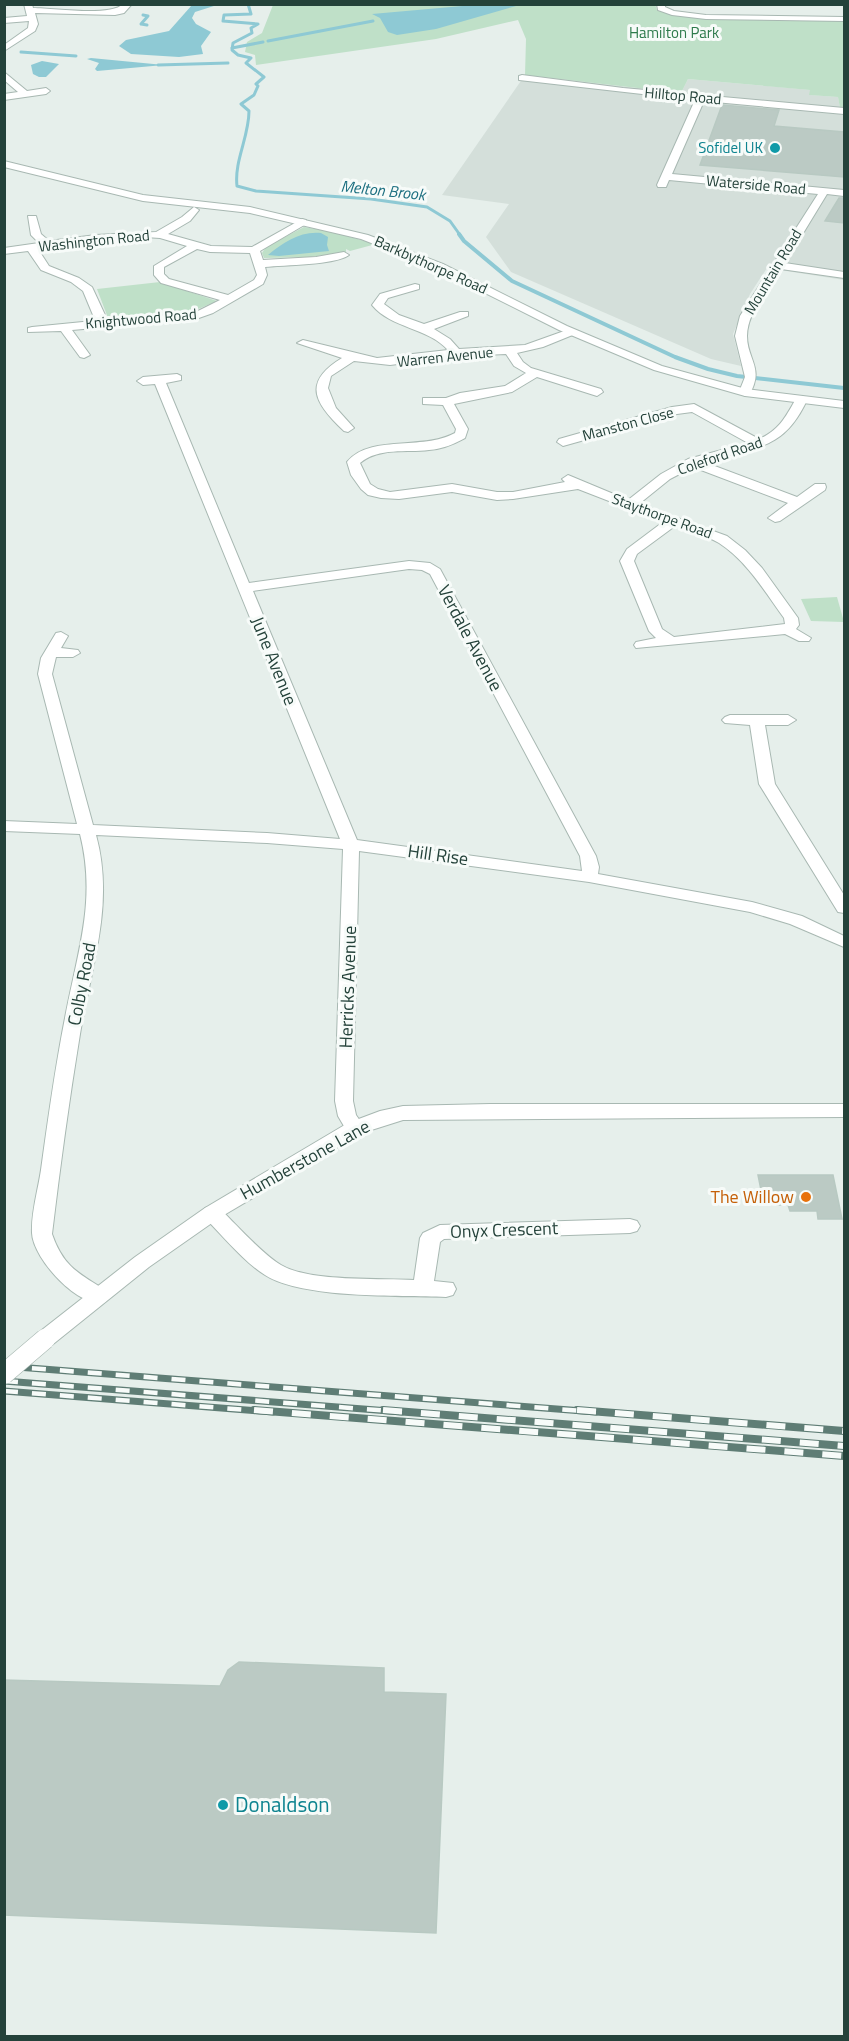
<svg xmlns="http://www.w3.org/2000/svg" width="849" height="2041" font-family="'Titillium Web',sans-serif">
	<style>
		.built { fill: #d4dfda }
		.green { fill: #bfe0c8 }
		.water { fill: #8ec9d4 }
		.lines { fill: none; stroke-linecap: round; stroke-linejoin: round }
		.stream-far1 { stroke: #8ec9d4; stroke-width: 3 }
		.stream { stroke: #8ec9d4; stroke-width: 4 }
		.building { fill: #bbcac4; stroke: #b8c9c2; stroke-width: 1.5 }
		.minor-casing { stroke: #a8b8b2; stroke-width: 2 }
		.tertiary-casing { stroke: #a8b8b2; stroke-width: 2 }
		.minor { fill: #fff; fill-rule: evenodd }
		.tertiary { fill: #fff; fill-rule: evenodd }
		.rail-far1-casing { stroke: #5f7d75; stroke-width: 7 }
		.rail-casing { stroke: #5f7d75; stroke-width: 8 }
		.rail-far1 { stroke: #f7fbf9; stroke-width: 4.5; stroke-dasharray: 14; stroke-linecap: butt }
		.rail { stroke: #f7fbf9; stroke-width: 6; stroke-dasharray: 19; stroke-linecap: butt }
		.tertiary-bridge-casing { stroke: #a8b8b2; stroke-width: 21; stroke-linecap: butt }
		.tertiary-bridge { stroke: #fff; stroke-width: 20 }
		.culture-dot { fill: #0f9aa8; stroke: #f7fbf9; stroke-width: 2 }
		.food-dot { fill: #e8710a; stroke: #f7fbf9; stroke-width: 2 }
		.labels { text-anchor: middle; stroke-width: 6; stroke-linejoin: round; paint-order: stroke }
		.far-park-label { font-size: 15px; fill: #2d7a4b; stroke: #f7fbf9 }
		.far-street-label { font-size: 15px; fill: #24423a; stroke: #f7fbf9 }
		.far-culture-label { font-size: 15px; fill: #0d838f; stroke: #f7fbf9; text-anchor: end }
		.far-water-label { font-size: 16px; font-style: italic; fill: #1c6f80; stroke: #f7fbf9 }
		.street-label { font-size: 18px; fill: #24423a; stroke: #f7fbf9 }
		.food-label { font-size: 18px; fill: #c56008; stroke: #f7fbf9; text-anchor: end }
		.near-culture-label { font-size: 21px; fill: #0d838f; stroke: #f7fbf9; text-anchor: start }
	</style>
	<rect width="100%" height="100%" fill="#e6efeb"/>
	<path class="built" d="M525 75 681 93 688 79 811 90 810 95 838 97 840 107 844 109V280L767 268 750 294 733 334 741 366 711 359 511 272 486 237 509 204 442 195Z"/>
	<g class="green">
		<path d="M655 4 657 10 670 14 844 20V109L840 108 838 97 809 95 810 90 688 79 681 93 525 75 526 39 518 20 436 39 256 65 255 55 245 52 247 42 262 33 273 5Z"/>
		<path d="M304 227 328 231 376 244 350 251 346 249V252L310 257 264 258 262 253 266 247Z"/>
		<path d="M160 282 217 301 189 313 108 318 97 289Z"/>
		<path d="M837 597 844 622 811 621 801 599Z"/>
	</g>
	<g class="water">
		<path d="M485 4 516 6 436 29 397 35 388 32 380 18 372 14Z"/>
		<path d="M192 5H217L195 12 192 18 196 24 211 32 201 46 203 54 179 57 131 54 119 46 126 40 169 31Z"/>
		<path d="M87 59 91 58 164 65 97 71 95 69 99 63Z"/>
		<path d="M42 61 59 64 46 77H39L33 74 31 65Z"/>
		<path d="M321 233 328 237 327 245 329 251 279 256 268 255C284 242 300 231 321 233Z"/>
	</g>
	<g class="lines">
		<g class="stream-far1">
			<path d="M248 4 251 14 224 15 223 21 258 24 251 28 252 33 233 43 232 50 238 55 251 58 246 63 264 77 256 84 258 86 254 95 241 104 249 111C249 137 234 161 237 186L256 191 371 199 427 207 450 221 460 235"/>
			<path d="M143 15 148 16 141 24 147 25"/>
			<path d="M268 41 373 21"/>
			<path d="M232 48 263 42"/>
			<path d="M21 52 76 56"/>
			<path d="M158 65 228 63"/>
		</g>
		<path class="stream" d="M459 234 464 241 512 281 675 357 708 369 737 376 844 388"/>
	</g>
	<g class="building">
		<path d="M722 105 779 110 774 126 844 132V177L700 165Z"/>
		<path d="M839 198H844V223L825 221Z"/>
		<path d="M758 1175H833L842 1219H818L817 1211H790L788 1205H776L773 1190H761Z"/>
		<path d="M239 1662 384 1668V1692L446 1694 436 1933 4 1915V1680L220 1686 228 1670Z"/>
	</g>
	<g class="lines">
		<defs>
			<g id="minor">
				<path d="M24 4H32L33 8C53 8 111 17 123 4H132L124 13 115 15 35 13 38 24 35 31 4 51V45L28 28 29 21 4 23V18L27 16Z"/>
				<path d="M657 4H665V7L674 11 706 15 844 17V21L706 19 672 15 658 10Z"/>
				<path d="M4 72 27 91 46 88 50 91 46 94 4 100V94L18 92 4 80Z"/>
				<path d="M522 75 623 88 844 108V114L704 101 672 174 844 190V196L827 194 785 263 844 272V278L781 269C769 288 747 312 747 336 747 360 765 368 749 395L745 396 739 392 745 377 735 336 740 316 818 194 669 180 666 187H658L657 185 695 100 519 80V76Z"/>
				<path d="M194 207 199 210 190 221 168 234 211 246 252 247 302 219 306 220V224L260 251 263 260 316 257 344 252 349 255C336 265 284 265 265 267L267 275 263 284 213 313 196 319 72 330 90 355 84 358 80 357 61 331 28 332V328L32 327 93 321V315L83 291 71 282 41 270 28 251 4 254V248L39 243 31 235 28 216H36L41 234 49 241 96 235 156 232 182 217ZM145 237 160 238 187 246 154 266V275L161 283 220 300 194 313 105 320V315L92 287 79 278 49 266 38 249ZM197 249 210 252 250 253 257 275 254 280 228 295 169 279 164 274V267Z"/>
				<path d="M415 284 419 285V289L388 298 384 304 399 315 424 324 460 312H468V316L434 329 450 339 459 349 525 345 567 330H575V334L543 347 517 353 523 362 531 368 601 389 603 392 597 396 537 377 512 392 454 404 468 429 465 438C454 444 443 449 429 450 406 453 379 447 360 463L370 484 378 489 390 492 452 484 497 492H513L565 482 562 479 568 475 628 500 661 474 688 459 748 443 692 412 677 414 563 446 557 442 559 439 672 407 694 404 759 439C780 430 786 416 797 397H805L807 400C783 452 753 447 704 462L797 497 815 484H825L826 487 825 490 780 521 775 522 768 518 788 503 693 467 670 479 639 504 727 536 745 550 762 568 798 618 799 625 796 629 811 638 809 641H799L785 634 636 648 634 645 636 642 656 638 649 631 620 561 627 549 663 522 578 489 513 499 497 500 452 492 399 499 381 498 368 495 361 489 351 475 347 462C370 434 422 451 455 433L456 429 443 405 423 404V398H446L460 393 505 386 526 373 514 366 506 354 461 356 390 365 354 361 331 376 328 388 336 408 354 428 348 432 344 431C314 403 302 382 342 358L297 343 303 340 377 358 448 350C427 327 392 329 372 305L380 294ZM675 526C689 531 706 535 719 543 747 561 765 592 784 618L785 624 674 637 662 629 634 561 637 554Z"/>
				<path d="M177 374 181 376V380L166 383 249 583 409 561 430 563 440 569 596 856 599 867 598 874 752 902 802 916 844 936V947L790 924 750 912 589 882 359 851 353 1101 356 1115 365 1128 362 1133 355 1135 348 1133 338 1116 335 1101 343 849 267 843 96 835C115 904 91 967 80 1034 69 1101 60 1167 52 1234 63 1266 78 1273 105 1290L108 1296 105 1302C80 1310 33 1259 32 1233 31 1213 38 1190 41 1170 48 1119 55 1068 65 1018 77 953 97 901 80 834L4 831V821L77 824 38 674 41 658 56 633 61 632 68 636 61 648 78 650 80 653 73 657H56L52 674 93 825 267 833 340 839 155 384 143 385 137 381 143 377ZM409 569 422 570 430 574 580 856 582 871 357 840 253 591Z"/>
				<path d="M730 715H788L796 720 788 725H765L775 784 844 895V913L838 912 759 784 750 725 725 723 722 720 725 717Z"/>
				<path d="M212 1206 219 1208C236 1224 261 1253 281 1265 310 1282 378 1278 414 1280L420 1238 423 1233 440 1225 630 1219 637 1221 640 1226 637 1231 630 1233 444 1239 440 1242 434 1281 453 1283 456 1289 453 1295 446 1297C399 1295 302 1299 265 1275 244 1262 223 1236 205 1218L202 1213 205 1208Z"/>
			</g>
			<g id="tertiary">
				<path d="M4 161 143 195 250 207 368 235 443 264 567 326 662 366 746 389 844 401V408L745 396 654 370 559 330 435 268 361 239 250 213 143 201 4 167Z"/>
				<path d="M490 1104H844V1117L403 1120 362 1133 219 1218 149 1267 52 1345 45 1347 38 1345 34 1339 38 1333 135 1257 205 1208 348 1123 380 1111 403 1106Z"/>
			</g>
		</defs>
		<use href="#minor" class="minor-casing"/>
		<use href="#tertiary" class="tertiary-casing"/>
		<use href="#minor" class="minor"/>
		<use href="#tertiary" class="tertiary"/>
		<defs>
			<g id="rail-far1">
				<path d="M4 1366 596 1412"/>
				<path d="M4 1381 402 1412"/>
				<path d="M4 1391 273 1412"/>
			</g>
			<g id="rail">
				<path d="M254 1410 844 1456"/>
				<path d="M383 1410 844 1446"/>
				<path d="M577 1410 844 1431"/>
			</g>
		</defs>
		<use href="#rail-far1" class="rail-far1-casing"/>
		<use href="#rail" class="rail-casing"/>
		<use href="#rail-far1" class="rail-far1"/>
		<use href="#rail" class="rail"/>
		<defs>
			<path id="tertiary-bridge" d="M4 1374 45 1339"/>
		</defs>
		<use href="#tertiary-bridge" class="tertiary-bridge-casing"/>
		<use href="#tertiary-bridge" class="tertiary-bridge"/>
	</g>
	<g class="culture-dot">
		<circle cx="775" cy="148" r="6"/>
		<circle cx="223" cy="1805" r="6"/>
	</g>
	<circle class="food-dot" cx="806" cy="1197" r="6"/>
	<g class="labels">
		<g class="far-park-label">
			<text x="674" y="38">Hamilton Park</text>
		</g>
		<g class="far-street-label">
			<text transform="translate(683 96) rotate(5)" y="5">Hilltop Road</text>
			<text transform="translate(756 185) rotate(5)" y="5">Waterside Road</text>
			<text transform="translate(94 241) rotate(-6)" y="5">Washington Road</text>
			<text transform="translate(431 265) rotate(24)" y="5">Barkbythorpe Road</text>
			<text transform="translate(773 272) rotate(-59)" y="5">Mountain Road</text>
			<text transform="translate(141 319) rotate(-5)" y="5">Knightwood Road</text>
			<text transform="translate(445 357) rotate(-6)" y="5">Warren Avenue</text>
			<text transform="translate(628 424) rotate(-15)" y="5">Manston Close</text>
			<text transform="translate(720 456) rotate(-19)" y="5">Coleford Road</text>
			<text transform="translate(662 516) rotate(20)" y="5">Staythorpe Road</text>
		</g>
		<g class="far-culture-label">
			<text x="763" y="153">Sofidel UK</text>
		</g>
		<g class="far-water-label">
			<text transform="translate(383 190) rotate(6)" y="6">Melton Brook</text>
		</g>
		<g class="street-label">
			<text transform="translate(470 638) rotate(62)" y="6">Verdale Avenue</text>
			<text transform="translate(274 661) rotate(68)" y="6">June Avenue</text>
			<text transform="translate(438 855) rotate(8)" y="6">Hill Rise</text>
			<text transform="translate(82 984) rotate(-79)" y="6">Colby Road</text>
			<text transform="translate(348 987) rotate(-88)" y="6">Herricks Avenue</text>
			<text transform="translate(305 1160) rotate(-29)" y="6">Humberstone Lane</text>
			<text transform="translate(504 1230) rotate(-2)" y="6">Onyx Crescent</text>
		</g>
		<g class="food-label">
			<text x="794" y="1203">The Willow</text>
		</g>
		<g class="near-culture-label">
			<text x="235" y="1812">Donaldson</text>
		</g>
	</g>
	<rect width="849" height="2041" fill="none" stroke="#24423a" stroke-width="12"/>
</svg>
